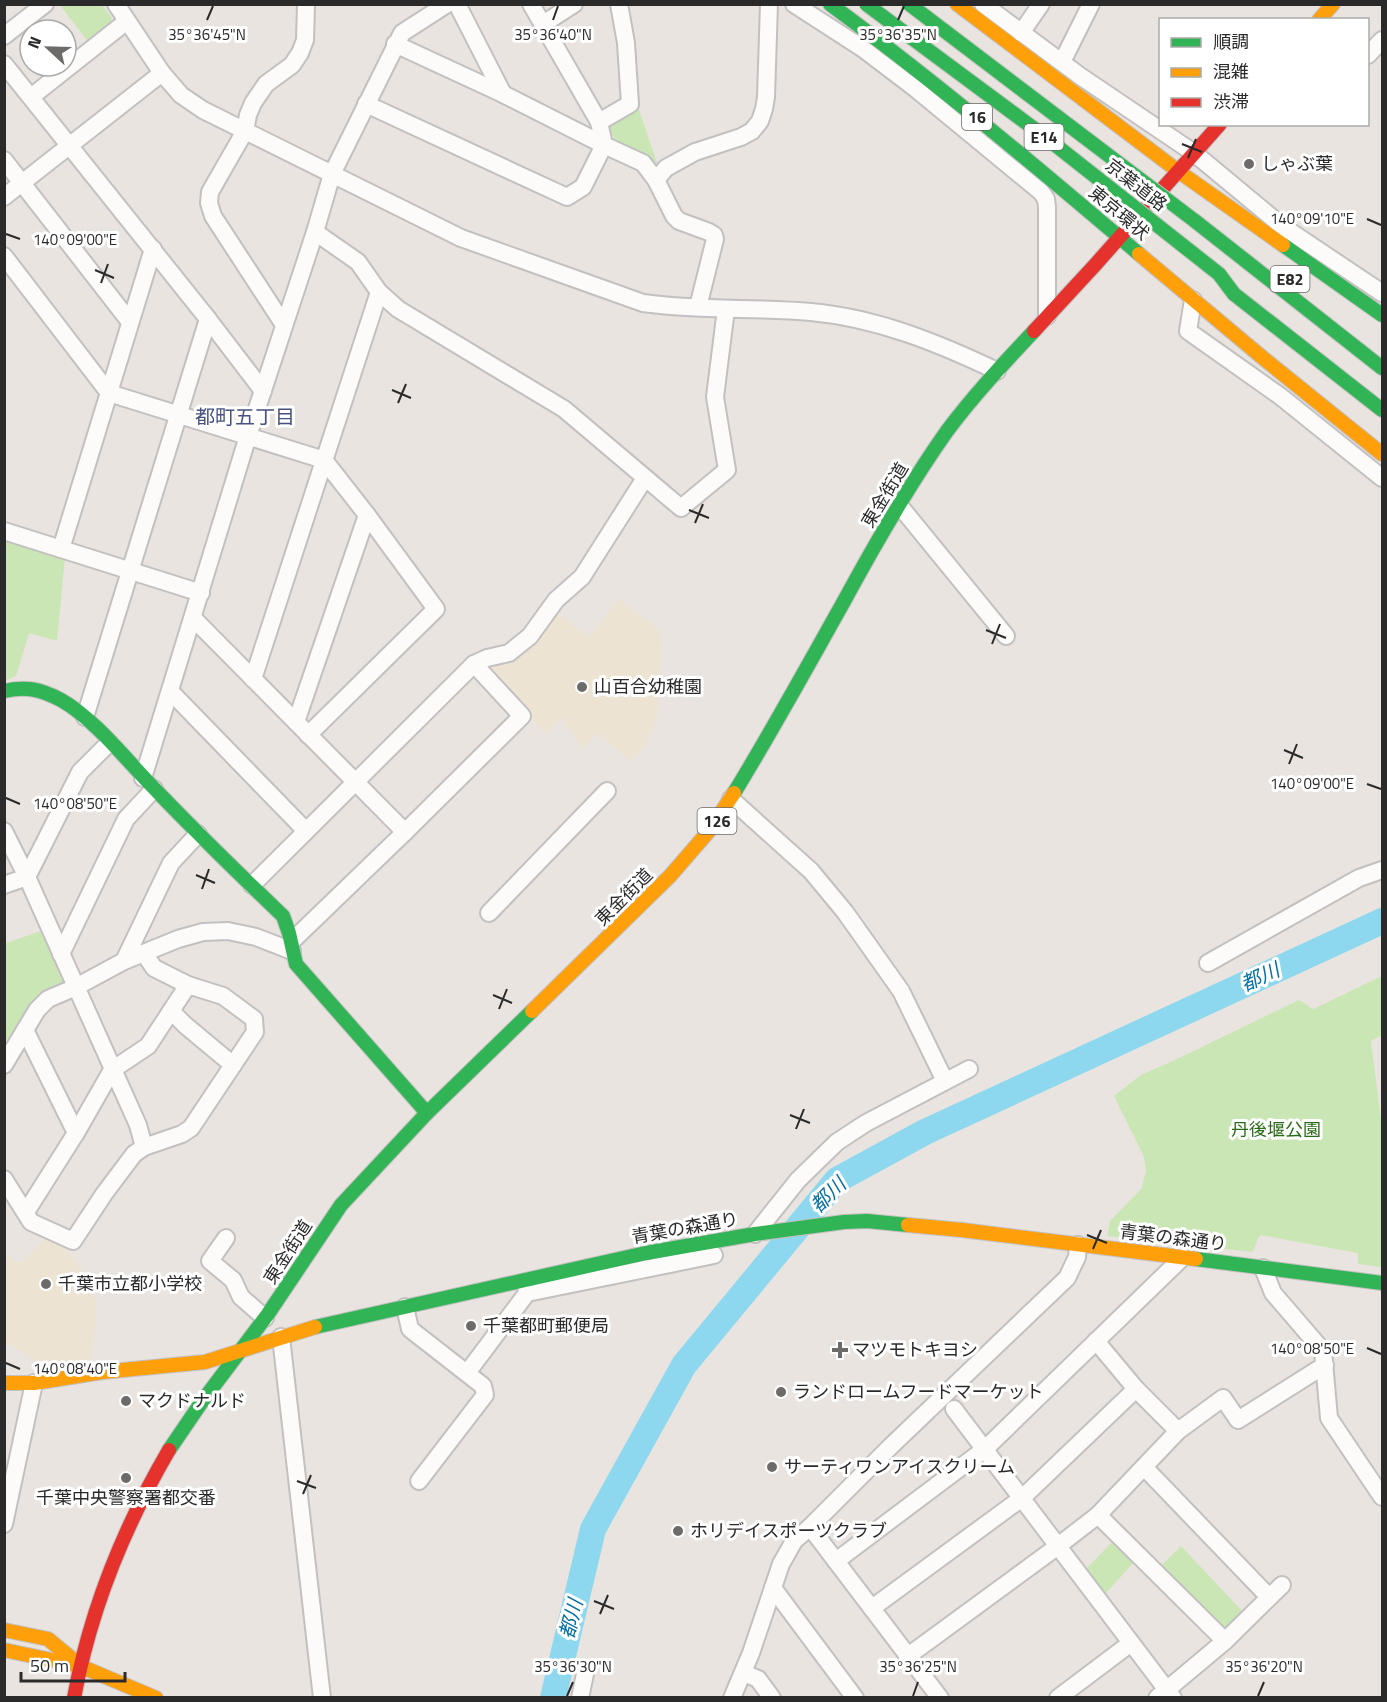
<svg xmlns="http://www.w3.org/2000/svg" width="1387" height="1702" viewBox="0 0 1387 1702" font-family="'Titillium Web','Noto Sans JP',sans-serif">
<rect width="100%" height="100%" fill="#e9e4df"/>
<!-- education -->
<g fill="#ede3d3">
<polygon points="619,599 661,632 658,711 647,743 631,761 596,733 583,748 561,718 545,734 486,662 554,611 589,637"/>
<polygon points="52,1233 78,1264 97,1304 91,1359 42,1366 5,1341 4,1253 20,1264"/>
</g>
<!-- green -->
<g fill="#cbe6b5">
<polygon points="60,5 102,5 112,18 108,29 89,43"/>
<path d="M 637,104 L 657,163 C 637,154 619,150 609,129 L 612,120 Z"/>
<polygon points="5,538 65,557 57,641 29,633 16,676 5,681"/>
<polygon points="46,929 69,979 10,1046 5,1041 4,944"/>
<polygon points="1382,976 1382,1035 1371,1041 1382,1127 1382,1267 1358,1264 1358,1253 1261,1235 1258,1238 1253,1252 1107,1236 1110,1221 1141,1189 1146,1172 1144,1157 1114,1096 1141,1075 1177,1059 1299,1000 1313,1009"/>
<polygon points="1115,1539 1136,1560 1105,1594 1086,1569"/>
<polygon points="1181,1546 1246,1615 1228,1632 1219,1631 1158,1569"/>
</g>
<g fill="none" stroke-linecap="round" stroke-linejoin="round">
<!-- river -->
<polyline stroke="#8dd8ef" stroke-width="26" points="553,1698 593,1529 684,1365 837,1180 925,1132 1382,921"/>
<defs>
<g id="street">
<path d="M 116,4 L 162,73 L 181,95 L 203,110 L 461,238 L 643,303 C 698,311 755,307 811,312 C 877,318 938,343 997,371"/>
<polyline points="457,4 503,94"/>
<polyline points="794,4 862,48 916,89 1041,192 1046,199 1047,207 1047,316"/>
<polyline points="983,4 1080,76 1194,153 1282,226 1382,293"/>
<polyline points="543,24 574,4"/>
<polyline points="1021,33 1041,4"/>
<polyline points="4,36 45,4"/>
<polyline points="395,44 503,94 604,145 643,163 656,180 674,216 679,221 709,232 714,235 715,239 698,307"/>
<polyline points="1368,55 1382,40"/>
<polyline points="1062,62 1091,4"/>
<polyline points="4,64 208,319 263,391"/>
<polyline points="31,97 127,21"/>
<polyline points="366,104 567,197 583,187 604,145 599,122 531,4"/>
<polyline points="599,122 630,104 626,43 619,4"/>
<polyline points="4,160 130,322"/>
<polyline points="656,180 666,168 695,152 741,137 752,131 760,121 764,109 766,97 769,4"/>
<polyline points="4,197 162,73"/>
<polyline points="315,232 358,262 379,292 398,309 564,409 681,508 727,470 715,397 726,309"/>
<polyline points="4,256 109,393 324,460 367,515 436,609 308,735"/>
<polyline points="1193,300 1188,331 1280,396 1382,478"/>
<polyline points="284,325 213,216 209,203 210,192 245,131 248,115 253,103 266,84 292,65 300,53 305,40 306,4"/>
<polyline points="899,505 1006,636"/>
<polyline points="4,531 201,593"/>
<polyline points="61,549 153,249"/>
<polyline points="193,618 405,832"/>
<polyline points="253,679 379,292"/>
<polyline points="170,691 306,831"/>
<polyline points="85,717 208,319"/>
<polyline points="296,722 367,515"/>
<polyline points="143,778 248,436 315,232 332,174 402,33 447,4"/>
<polyline points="731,799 811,871 845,912 901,991 945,1081"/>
<polyline points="4,831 27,877 138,1125 144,1147"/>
<polyline points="4,885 27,877 80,772 109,743"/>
<polyline points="252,885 474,664 487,658 509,653 530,636 556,600 582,577 645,478"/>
<polyline points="489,913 607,791"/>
<polyline points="292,941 405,832 522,716 474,664"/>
<polyline points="61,954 126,819 154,789"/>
<polyline points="124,961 171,863 198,834"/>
<polyline points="1208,963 1359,878 1382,870"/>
<polyline points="171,1011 185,1025 233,1065"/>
<polyline points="25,1030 76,1133"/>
<polyline points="4,1065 37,1010 48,999 76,987 124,961 178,939 203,932 228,931 256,937 292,951"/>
<polyline points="4,1179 31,1222 73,1241 104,1194 134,1154 144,1147 182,1134 191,1128 255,1032 254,1019 223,996 188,985 154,968 144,953"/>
<polyline points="26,1212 76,1133 112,1070 148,1046 188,985"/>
<polyline points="755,1234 798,1180 837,1142 866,1123 969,1069"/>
<polyline points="226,1238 210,1261 233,1280 241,1297 265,1318"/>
<polyline points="1263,1268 1273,1293 1323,1351 1329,1418 1382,1497"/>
<polyline points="527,1293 714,1255"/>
<polyline points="405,1307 410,1329 483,1386 485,1395 419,1481"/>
<polyline points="281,1337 322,1698"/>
<polyline points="1096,1341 1136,1389 1178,1431"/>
<polyline points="467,1373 527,1293 526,1284"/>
<polyline points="954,1409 1173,1698"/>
<polyline points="1144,1467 1269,1597"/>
<polyline points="1098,1515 1225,1641"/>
<polyline points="4,1524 34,1383"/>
<polyline points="810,1527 940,1698"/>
<polyline points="836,1561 985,1449 1183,1257"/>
<polyline points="773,1588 855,1698"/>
<polyline points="872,1608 1022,1498 1136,1389"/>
<polyline points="908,1656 1058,1546 1098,1515 1178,1431 1223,1398 1238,1420 1325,1365"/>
<polyline points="744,1673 758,1679 772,1698"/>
<polyline points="580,1698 585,1674"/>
<polyline points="732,1698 751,1653 781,1564 794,1541 810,1527 891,1446 1067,1278 1077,1257 1078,1245"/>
<polyline points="1058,1698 1131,1643"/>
<polyline points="1157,1698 1225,1641 1282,1585"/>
</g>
<g id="fast">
<path d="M 830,4 C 937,83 1038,168 1139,254"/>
<polyline points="1195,221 1382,368"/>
<polyline points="1283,245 1382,315"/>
<polyline points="1219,274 1234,294 1382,410"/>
<path d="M 4,691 C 26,686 40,689 61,700 C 92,717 125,758 150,784 C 193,829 238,873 283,916 L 289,933 L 296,964 L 427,1113"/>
<path d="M 734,793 C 772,731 807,667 843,603 C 875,544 908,486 947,431 C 973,396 1004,363 1034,331"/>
<polyline points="1196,1259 1382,1283"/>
<polyline points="315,1327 646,1253 755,1234 844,1222 867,1221 908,1225"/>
<polyline points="169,1450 201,1403 268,1314 341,1205 427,1113 532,1011"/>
</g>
<g id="slow">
<polyline points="957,4 1178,171 1283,245"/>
<polyline points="1319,20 1333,4"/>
<polyline points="1139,254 1263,358 1382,454"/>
<polyline points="532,1011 670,876 709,831 734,793"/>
<polyline points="908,1225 962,1230 1196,1259"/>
<polyline points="4,1383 34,1383 102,1372 205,1362 315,1327"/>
<polyline points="4,1630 48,1639 77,1663"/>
<polyline points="4,1650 80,1666 156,1698"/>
</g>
<g id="jam">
<polyline points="1034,331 1095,265 1220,124"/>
<path d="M 74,1698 C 90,1611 124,1527 169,1450"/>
</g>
</defs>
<!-- street casing -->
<use href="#street" stroke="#c2c0c1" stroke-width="20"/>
<!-- fast casing -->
<use href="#fast" stroke="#c2c0c1" stroke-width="16"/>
<!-- slow casing -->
<use href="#slow" stroke="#c2c0c1" stroke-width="16"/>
<!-- jam casing -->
<use href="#jam" stroke="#c2c0c1" stroke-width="16"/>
<!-- street -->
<use href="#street" stroke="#fcfbfa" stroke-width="16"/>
<!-- fast -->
<use href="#fast" stroke="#30b455" stroke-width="14"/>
<!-- slow -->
<use href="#slow" stroke="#ff9f0a" stroke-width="14"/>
<!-- jam -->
<use href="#jam" stroke="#e5322d" stroke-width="14"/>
<defs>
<g id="fast-bridge">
<polyline points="866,4 1044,136 1219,274"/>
<polyline points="909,4 1195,221"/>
</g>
</defs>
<!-- fast-bridge casing -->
<use href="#fast-bridge" stroke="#c4c3c1" stroke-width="16" stroke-linecap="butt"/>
<!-- fast-bridge -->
<use href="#fast-bridge" stroke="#30b455" stroke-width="14"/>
</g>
<!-- ticks -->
<path fill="none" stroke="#2a2a2a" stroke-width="2" d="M 207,20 L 213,6M 553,20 L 558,6M 898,20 L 904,6M 1182,144 L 1202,152M 1188,158 L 1196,139M 1367,219 L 1381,225M 6,234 L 20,239M 95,270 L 114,278M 101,283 L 108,264M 392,390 L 411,398M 398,403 L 406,384M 689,510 L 709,518M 695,523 L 703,504M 986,630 L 1006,638M 992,644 L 1000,624M 1284,750 L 1303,758M 1289,764 L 1297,744M 1367,784 L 1381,789M 6,798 L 20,804M 196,875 L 215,883M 202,889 L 209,869M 493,995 L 512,1003M 499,1009 L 507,989M 790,1115 L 810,1123M 796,1129 L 804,1109M 1087,1235 L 1107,1243M 1093,1249 L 1101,1230M 1367,1348 L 1381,1354M 6,1363 L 20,1369M 297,1481 L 316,1488M 303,1494 L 311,1475M 594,1601 L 614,1609M 600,1614 L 608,1595M 567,1696 L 573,1682M 913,1696 L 918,1682M 1258,1696 L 1264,1682"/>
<!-- markers -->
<g fill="#6d6b69" stroke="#fff" stroke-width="2">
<circle cx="1249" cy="164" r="6"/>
<circle cx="582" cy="687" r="6"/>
<circle cx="46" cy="1284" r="6"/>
<circle cx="471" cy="1326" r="6"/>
<path d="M837 1341h6v6h6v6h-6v6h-6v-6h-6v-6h6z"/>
<circle cx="781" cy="1392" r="6"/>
<circle cx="126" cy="1401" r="6"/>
<circle cx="772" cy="1467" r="6"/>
<circle cx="126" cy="1478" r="6"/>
<circle cx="678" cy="1531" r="6"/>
</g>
<g text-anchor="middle" stroke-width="6" stroke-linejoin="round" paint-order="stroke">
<!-- shield labels -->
<g fill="#fff" stroke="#6a6a6a" stroke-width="1.5">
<rect x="962" y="104" width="30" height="26" rx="4.5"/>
<rect x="1024.5" y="124" width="39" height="26" rx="4.5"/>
<rect x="1270.5" y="266" width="39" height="26" rx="4.5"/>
<rect x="697.5" y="808" width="39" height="26" rx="4.5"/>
</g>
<g font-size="16" font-weight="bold" fill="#2a2a2a">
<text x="977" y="123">16</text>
<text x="1044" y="143">E14</text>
<text x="1290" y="285">E82</text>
<text x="717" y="827">126</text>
</g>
<!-- poi labels -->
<g font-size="18" fill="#2a2a2a" stroke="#fff" text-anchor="start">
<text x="1261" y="170">しゃぶ葉</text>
<text x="594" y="693">山百合幼稚園</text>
<text x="58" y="1290">千葉市立都小学校</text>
<text x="483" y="1332">千葉都町郵便局</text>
<text x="852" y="1356">マツモトキヨシ</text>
<text x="793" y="1398">ランドロームフードマーケット</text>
<text x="138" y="1407">マクドナルド</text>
<text x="784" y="1473">サーティワンアイスクリーム</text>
<text x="126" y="1504" text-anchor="middle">千葉中央警察署都交番</text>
<text x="690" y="1537">ホリデイスポーツクラブ</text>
</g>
<!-- street labels -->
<g font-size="18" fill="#2a2a2a" stroke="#fff">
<text transform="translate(1136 185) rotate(38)" y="6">京葉道路</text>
<text transform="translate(1119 213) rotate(40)" y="6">東京環状</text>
<text transform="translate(885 495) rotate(-59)" y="6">東金街道</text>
<text transform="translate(624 897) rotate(-45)" y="6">東金街道</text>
<text transform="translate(685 1228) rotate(-10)" y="6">青葉の森通り</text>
<text transform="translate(1173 1238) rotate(7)" y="6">青葉の森通り</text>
<text transform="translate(288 1252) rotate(-57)" y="6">東金街道</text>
</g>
<!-- park labels -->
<g font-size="18" fill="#296c15" stroke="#fff">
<text x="1276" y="1136">丹後堰公園</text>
</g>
<!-- neighbourhood labels -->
<g font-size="20" fill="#47527e" stroke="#fff">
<text x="245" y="424">都町五丁目</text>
</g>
<!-- water labels -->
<g font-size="20" font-style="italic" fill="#0470a3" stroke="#fff">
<text transform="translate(1260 977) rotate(-25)" y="7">都川</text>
<text transform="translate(828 1195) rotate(-45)" y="7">都川</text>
<text transform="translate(571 1619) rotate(-76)" y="7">都川</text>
</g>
</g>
<g font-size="15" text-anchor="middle" fill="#2a2a2a" stroke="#fff" stroke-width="6" stroke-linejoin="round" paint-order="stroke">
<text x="207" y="40">35°36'45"N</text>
<text x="553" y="40">35°36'40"N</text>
<text x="898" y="40">35°36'35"N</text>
<text x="1312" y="224">140°09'10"E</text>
<text x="75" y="245">140°09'00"E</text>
<text x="1312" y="789">140°09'00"E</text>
<text x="75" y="809">140°08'50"E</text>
<text x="1312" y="1354">140°08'50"E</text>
<text x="75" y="1374">140°08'40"E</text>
<text x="573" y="1672">35°36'30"N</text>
<text x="918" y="1672">35°36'25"N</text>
<text x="1264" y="1672">35°36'20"N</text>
</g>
<!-- border -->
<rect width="1387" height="1702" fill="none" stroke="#2a2a2a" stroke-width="12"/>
<!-- legend -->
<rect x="1159" y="18" width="210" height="108" fill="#ffffff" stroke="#aaaaaa" stroke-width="1.5"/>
<rect x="1171" y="38" width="30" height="9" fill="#30b455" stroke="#aaaaaa" stroke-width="1.5"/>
<text x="1213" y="48" font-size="18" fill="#2a2a2a">順調</text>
<rect x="1171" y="68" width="30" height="9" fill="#ff9f0a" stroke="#aaaaaa" stroke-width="1.5"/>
<text x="1213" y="78" font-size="18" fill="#2a2a2a">混雑</text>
<rect x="1171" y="98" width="30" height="9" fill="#e5322d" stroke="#aaaaaa" stroke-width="1.5"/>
<text x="1213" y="108" font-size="18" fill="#2a2a2a">渋滞</text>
<!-- north arrow -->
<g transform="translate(48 48) rotate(292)"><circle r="28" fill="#ffffff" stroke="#aaaaaa" stroke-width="1.5"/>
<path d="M0-4.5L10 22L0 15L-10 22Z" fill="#6d6b69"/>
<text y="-9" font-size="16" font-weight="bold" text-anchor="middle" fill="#2a2a2a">N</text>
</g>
<!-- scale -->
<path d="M21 1672v9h104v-9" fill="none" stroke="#2a2a2a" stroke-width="3"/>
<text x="30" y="1672" font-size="18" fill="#2a2a2a" stroke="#ffffff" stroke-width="4.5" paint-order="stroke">50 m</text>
</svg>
